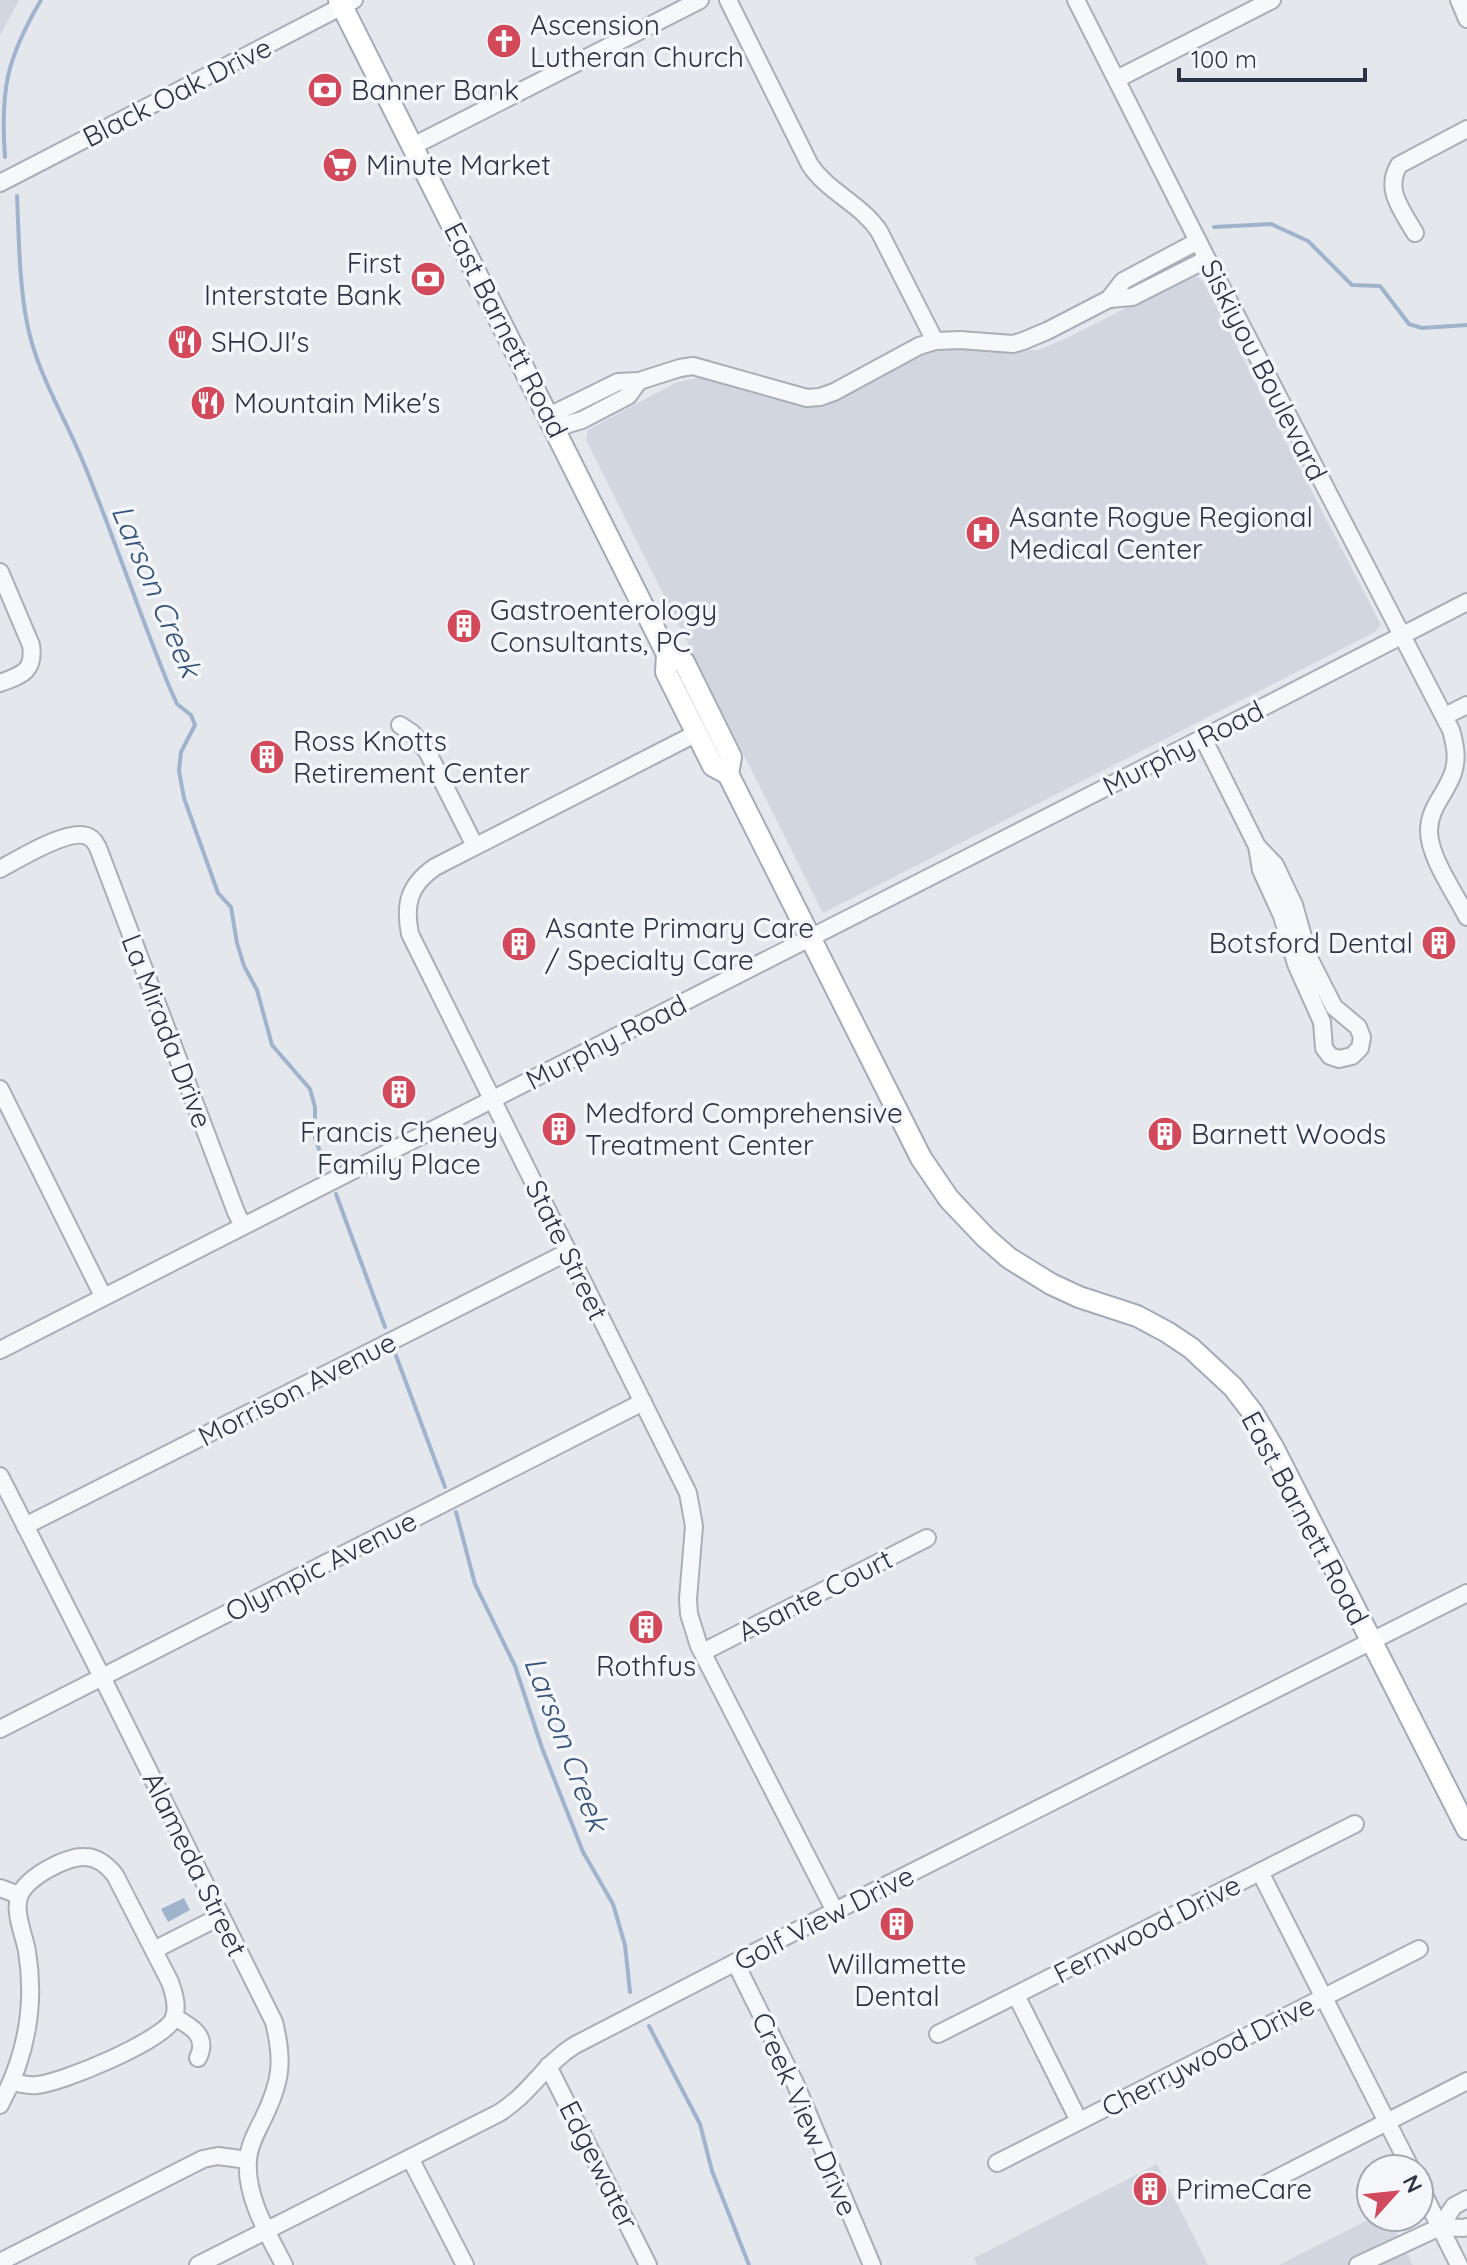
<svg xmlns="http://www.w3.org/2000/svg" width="1467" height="2265" viewBox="0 0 1467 2265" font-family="Quicksand,sans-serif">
<rect width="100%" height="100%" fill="#e4e7ec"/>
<!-- built -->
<g fill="#d2d6de">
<polygon points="0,0 19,0 0,36"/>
<polygon points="1193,274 1203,281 1381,625 1375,632 823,913 586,440 588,430 675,383 700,377 808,406 835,402 929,351 943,347 974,350 1038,350 1065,339"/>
<polygon points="1157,2164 1208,2265 977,2265 974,2258"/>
<polygon points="1374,2217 1389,2217 1413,2265 1279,2265"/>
</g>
<!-- water -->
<polygon fill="#9fb4cc" points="184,1898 190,1910 168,1922 161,1909"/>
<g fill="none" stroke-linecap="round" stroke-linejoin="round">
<!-- stream -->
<g stroke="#9fb4cc" stroke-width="4">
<path d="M 5,157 C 0,89 7,58 41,0"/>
<path d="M 17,196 C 19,238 19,282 27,323 C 37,374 65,417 84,464 C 114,537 139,613 169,686 L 177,704 L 191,715 L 195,725 L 181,752 L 179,771 L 184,798 L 218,893 L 231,907 L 237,943 L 244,966 L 257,990 L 272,1045 L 310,1089 L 315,1107 L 315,1138 L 325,1166"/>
<polyline points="1214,227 1271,224 1308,241 1352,285 1380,286 1409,324 1422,328 1467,325"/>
<polyline points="336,1194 385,1327"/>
<polyline points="395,1353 445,1487"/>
<polyline points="456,1512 475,1584 515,1666 542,1748 583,1852 613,1904 625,1945 630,1992"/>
<polyline points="649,2026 700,2124 712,2171 749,2265"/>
</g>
<defs>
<g id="minor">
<path d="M 728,0 L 810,165 C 828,192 861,204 879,231 L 935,341"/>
<path d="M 1076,0 L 1207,259 L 1451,730 C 1455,744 1458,758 1453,773 C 1446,794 1429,807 1429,831 C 1429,857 1455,893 1467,917"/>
<polyline points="1459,0 1467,19"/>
<polyline points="1117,79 1272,0"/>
<polyline points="413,146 700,0"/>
<polyline points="0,183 354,0"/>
<path d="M 1415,233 C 1402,210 1384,190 1399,165 L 1467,129"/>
<polyline points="1109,299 1123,281 1198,241"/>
<polyline points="549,416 618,382 639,381 680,368 693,366 807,398 820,397 834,392 919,346 935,341 960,340 1013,344 1023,341 1047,331 1109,299 1132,297 1207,259"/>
<polyline points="555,428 582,420 628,396 639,381"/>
<path d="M 0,572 L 31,645 C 35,671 22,675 0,683"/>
<polyline points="1445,716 1467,705"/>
<polyline points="400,725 412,733 427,751 475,846"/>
<path d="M 697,733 L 435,867 C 409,885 404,904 410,934 L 688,1493 L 694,1526 L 688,1599 L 689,1614 L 699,1646 L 835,1911"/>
<polyline points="1203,738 1257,846 1275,865 1294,905 1309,958 1334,1007 1358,1027 1362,1037 1360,1048 1352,1056 1339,1059 1330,1056 1324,1048 1322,1022 1296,964 1282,916 1261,870 1257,846"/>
<path d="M 0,869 C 17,860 71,826 89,837 C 95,840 98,847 100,853 L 236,1212 L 243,1226"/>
<polyline points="0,1089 103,1296"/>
<polyline points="0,1350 1203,738 1467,602"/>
<path d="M 0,1476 L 102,1677 L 274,2022 C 284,2062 281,2082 263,2119 C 257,2131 249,2145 248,2160 C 245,2196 268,2234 284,2265"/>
<polyline points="25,1526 568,1252"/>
<polyline points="703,1652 927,1538"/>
<polyline points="0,1729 643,1402"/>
<polyline points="1260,1872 1411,2169"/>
<polyline points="0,1888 19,1895"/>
<polyline points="154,1950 221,1916"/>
<polyline points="736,1964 795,2083 872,2265"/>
<polyline points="1016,1995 1079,2121"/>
<path d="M 174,2017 C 191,2026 209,2036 198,2058"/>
<polyline points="938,2034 1355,1824"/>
<polyline points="548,2066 648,2265"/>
<path d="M 0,2105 C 26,2057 36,2006 27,1951 C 24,1935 14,1913 19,1897 C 25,1878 66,1856 85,1857 C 98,1857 107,1865 115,1875 L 170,1982 C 174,1993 178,2006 174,2018 C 165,2040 62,2083 37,2085 C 29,2086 21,2084 13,2082"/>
<polyline points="410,2158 465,2265"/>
<polyline points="997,2163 1419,1949"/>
<polyline points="1419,2185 1459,2265"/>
<polyline points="1258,2188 1467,2081"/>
<polyline points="1440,2227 1463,2228 1467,2227"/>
<polyline points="0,2262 203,2159 218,2156 248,2160"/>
<path d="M 198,2265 L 499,2113 C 531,2093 544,2064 575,2045 L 835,1911 L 1467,1593"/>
<polyline points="1358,2265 1440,2227 1454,2206 1467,2199"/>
</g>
<g id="major">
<polyline points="339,0 667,654 666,672 713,766 728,774 921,1158 949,1199 986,1238 1009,1258 1051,1284 1079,1297 1137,1316 1167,1332 1191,1348 1233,1387 1253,1413 1274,1449 1467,1829"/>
<polyline points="667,654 684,662 731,757 728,774"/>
</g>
</defs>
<!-- minor casing -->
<use href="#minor" stroke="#a9aeb7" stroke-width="20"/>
<!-- major casing -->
<use href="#major" stroke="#a3abb8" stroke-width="24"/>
<!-- minor -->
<use href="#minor" stroke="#f7f8fa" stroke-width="16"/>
<!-- major -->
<use href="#major" stroke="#fff" stroke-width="20"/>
</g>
<!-- icons -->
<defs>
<symbol id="church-disc" viewBox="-11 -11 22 22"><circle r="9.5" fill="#d1495b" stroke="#f4f6f9"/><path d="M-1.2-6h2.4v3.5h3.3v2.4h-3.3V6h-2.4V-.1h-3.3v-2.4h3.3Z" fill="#fff"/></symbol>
<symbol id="bank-disc" viewBox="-11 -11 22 22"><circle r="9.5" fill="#d1495b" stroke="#f4f6f9"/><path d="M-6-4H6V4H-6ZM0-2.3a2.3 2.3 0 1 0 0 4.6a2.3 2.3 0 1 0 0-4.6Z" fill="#fff"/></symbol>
<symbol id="supermarket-disc" viewBox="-11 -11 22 22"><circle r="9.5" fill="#d1495b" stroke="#f4f6f9"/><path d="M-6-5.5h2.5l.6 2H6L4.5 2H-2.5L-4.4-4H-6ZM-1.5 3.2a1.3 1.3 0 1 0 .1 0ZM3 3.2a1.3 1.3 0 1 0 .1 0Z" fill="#fff"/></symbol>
<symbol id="restaurant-disc" viewBox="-11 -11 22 22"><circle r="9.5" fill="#d1495b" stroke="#f4f6f9"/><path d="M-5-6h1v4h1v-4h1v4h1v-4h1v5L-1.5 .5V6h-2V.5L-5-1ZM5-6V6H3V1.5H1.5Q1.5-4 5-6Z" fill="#fff"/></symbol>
<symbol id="hospital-disc" viewBox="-11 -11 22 22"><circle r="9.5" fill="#d1495b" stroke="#f4f6f9"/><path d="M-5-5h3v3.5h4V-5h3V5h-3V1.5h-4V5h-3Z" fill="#fff"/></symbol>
<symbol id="building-disc" viewBox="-11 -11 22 22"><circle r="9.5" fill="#d1495b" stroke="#f4f6f9"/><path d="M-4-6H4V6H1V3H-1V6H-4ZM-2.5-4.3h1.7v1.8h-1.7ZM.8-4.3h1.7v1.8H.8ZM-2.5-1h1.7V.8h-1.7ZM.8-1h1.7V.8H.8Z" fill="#fff"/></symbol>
</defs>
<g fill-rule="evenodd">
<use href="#church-disc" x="484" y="21" width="40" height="40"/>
<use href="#bank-disc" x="305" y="70" width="40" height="40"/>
<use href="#supermarket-disc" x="320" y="145" width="40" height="40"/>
<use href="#bank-disc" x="408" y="259" width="40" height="40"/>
<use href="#restaurant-disc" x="165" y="322" width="40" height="40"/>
<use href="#restaurant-disc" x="188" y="383" width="40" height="40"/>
<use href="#hospital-disc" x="963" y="513" width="40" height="40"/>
<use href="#building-disc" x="444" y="606" width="40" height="40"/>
<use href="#building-disc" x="247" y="737" width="40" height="40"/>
<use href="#building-disc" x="1419" y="923" width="40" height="40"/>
<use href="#building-disc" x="499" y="924" width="40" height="40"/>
<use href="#building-disc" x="379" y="1072" width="40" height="40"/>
<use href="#building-disc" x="539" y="1109" width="40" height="40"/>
<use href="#building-disc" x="1145" y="1114" width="40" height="40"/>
<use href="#building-disc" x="626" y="1607" width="40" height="40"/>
<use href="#building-disc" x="877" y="1904" width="40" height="40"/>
<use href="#building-disc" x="1130" y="2169" width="40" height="40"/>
</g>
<g text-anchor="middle" stroke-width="7" stroke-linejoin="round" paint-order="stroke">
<!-- poi labels -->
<g font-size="28" fill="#2b3445" stroke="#f4f6f9" text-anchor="start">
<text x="530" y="35">Ascension<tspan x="530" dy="32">Lutheran Church</tspan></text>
<text x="351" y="100">Banner Bank</text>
<text x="366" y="175">Minute Market</text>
<text x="402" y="273" text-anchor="end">First<tspan x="402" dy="32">Interstate Bank</tspan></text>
<text x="211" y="352">SHOJI's</text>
<text x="234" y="413">Mountain Mike's</text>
<text x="1009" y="527">Asante Rogue Regional<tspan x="1009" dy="32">Medical Center</tspan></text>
<text x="490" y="620">Gastroenterology<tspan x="490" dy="32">Consultants, PC</tspan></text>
<text x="293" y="751">Ross Knotts<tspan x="293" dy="32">Retirement Center</tspan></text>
<text x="545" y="938">Asante Primary Care<tspan x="545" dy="32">/ Specialty Care</tspan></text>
<text x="1413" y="953" text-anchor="end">Botsford Dental</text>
<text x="585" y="1123">Medford Comprehensive<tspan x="585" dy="32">Treatment Center</tspan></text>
<text x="399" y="1142" text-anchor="middle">Francis Cheney<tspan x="399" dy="32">Family Place</tspan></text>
<text x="1191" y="1144">Barnett Woods</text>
<text x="646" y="1676" text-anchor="middle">Rothfus</text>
<text x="897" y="1974" text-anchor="middle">Willamette<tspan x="897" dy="32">Dental</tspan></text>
<text x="1176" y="2199">PrimeCare</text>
</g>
<!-- street labels -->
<g font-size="28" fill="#2b3445" stroke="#f4f6f9">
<text transform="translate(177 92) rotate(-27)" y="10">Black Oak Drive</text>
<text transform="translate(506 330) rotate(63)" y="10">East Barnett Road</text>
<text transform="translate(1264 370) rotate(63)" y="10">Siskiyou Boulevard</text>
<text transform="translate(1183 748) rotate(-27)" y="10">Murphy Road</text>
<text transform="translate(167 1031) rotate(69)" y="10">La Mirada Drive</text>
<text transform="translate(606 1042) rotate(-27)" y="10">Murphy Road</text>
<text transform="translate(567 1250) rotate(64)" y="10">State Street</text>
<text transform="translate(297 1389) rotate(-27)" y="10">Morrison Avenue</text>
<text transform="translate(1305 1518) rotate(62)" y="10">East Barnett Road</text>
<text transform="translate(321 1566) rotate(-27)" y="10">Olympic Avenue</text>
<text transform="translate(815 1595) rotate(-27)" y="10">Asante Court</text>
<text transform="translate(195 1864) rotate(64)" y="10">Alameda Street</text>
<text transform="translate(824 1918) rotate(-27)" y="10">Golf View Drive</text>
<text transform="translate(1147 1929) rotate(-27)" y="10">Fernwood Drive</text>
<text transform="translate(1208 2056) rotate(-27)" y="10">Cherrywood Drive</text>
<text transform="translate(805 2114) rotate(66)" y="10">Creek View Drive</text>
<text transform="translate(599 2165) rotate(63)" y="10">Edgewater</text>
</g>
<!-- water labels -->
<g font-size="30" font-style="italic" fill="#34527a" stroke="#f4f6f9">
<text transform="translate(156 591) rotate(67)" y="10">Larson Creek</text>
<text transform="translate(566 1744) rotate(69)" y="10">Larson Creek</text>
</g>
</g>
<!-- north arrow -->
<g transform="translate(1395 2193) rotate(63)"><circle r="38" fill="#f4f6f9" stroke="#a4a8b1" stroke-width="2"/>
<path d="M0-6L14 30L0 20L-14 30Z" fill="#d1495b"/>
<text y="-12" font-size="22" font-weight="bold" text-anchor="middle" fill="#2b3445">N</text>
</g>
<!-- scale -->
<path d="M1179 68v12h186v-12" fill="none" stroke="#2b3445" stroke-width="4"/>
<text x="1191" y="68" font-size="24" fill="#2b3445" stroke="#f4f6f9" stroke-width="6" paint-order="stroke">100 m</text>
</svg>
